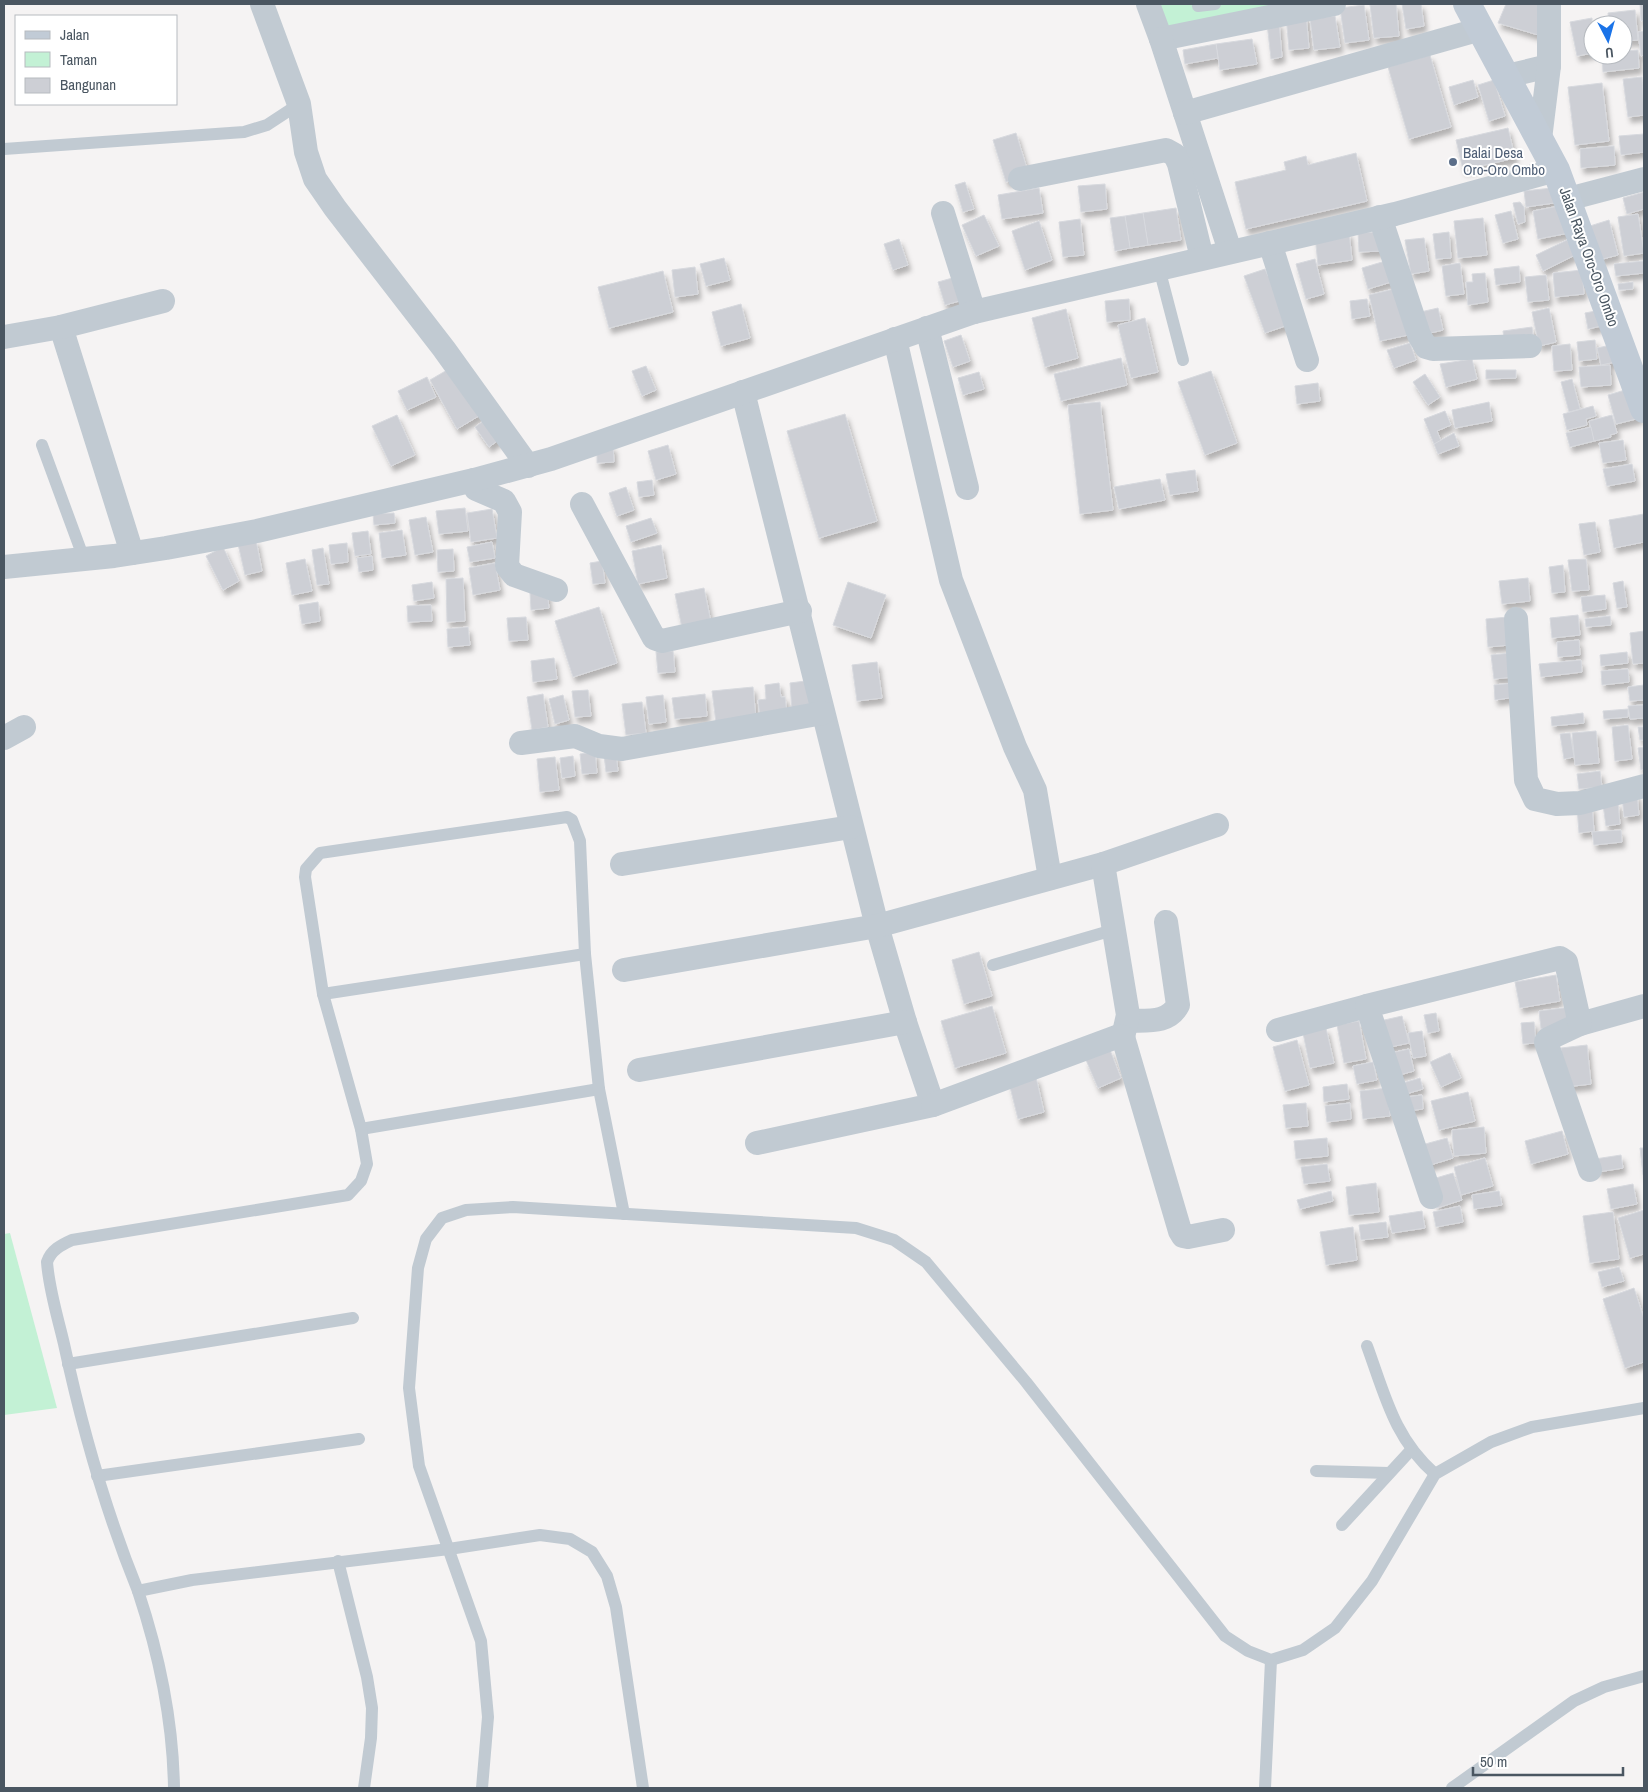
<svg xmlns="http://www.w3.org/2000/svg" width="1648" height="1792" viewBox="0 0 1648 1792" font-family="'Archivo Narrow',sans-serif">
<defs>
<filter id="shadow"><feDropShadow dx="3" dy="5.5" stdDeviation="2.5" flood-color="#0004"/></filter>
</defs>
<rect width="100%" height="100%" fill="#f5f3f3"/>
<!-- green -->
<g fill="#c3f1d5">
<polygon points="1160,4 1278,4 1169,28"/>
<polygon points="10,1233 57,1408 4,1415 4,1234"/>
</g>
<!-- building -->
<g fill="#cdcfd5" stroke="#d7d9de" filter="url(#shadow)">
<polygon points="1396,4 1399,36 1374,38 1370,5"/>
<polygon points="1402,4 1421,4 1424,26 1406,29"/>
<polygon points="1506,4 1546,4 1545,37 1498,23"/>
<polygon points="1640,4 1644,4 1644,20 1641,21"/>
<polygon points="1364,5 1369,40 1345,43 1340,8"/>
<polygon points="1635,10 1638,40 1623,41 1623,25 1609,25 1608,13"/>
<polygon points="1306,14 1309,48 1289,50 1286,16"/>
<polygon points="1335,16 1340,47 1314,50 1310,19"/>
<polygon points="1592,18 1593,53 1577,56 1570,22"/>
<polygon points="1279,22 1282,57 1271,59 1267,23"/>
<polygon points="1644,31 1644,55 1641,56 1638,32"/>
<polygon points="1252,39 1257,64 1220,70 1216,44"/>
<polygon points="1216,44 1218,58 1185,64 1183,50"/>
<polygon points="1638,50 1639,68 1603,72 1602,55 1623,55 1623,51"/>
<polygon points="1430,55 1451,127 1409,139 1388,67"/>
<polygon points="1642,77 1644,115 1628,117 1623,79"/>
<polygon points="1473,80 1478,97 1454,105 1449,87"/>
<polygon points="1494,80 1505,116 1489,121 1478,85"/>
<polygon points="1602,83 1609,141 1575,145 1568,87"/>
<polygon points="1508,128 1515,158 1463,170 1456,140"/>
<polygon points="1016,133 1029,175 1006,182 993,140"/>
<polygon points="1644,134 1644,152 1621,155 1619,136"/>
<polygon points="1614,146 1615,165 1581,168 1580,149"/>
<polygon points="1356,153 1367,201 1246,229 1235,182 1286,170 1284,162 1306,156 1308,165"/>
<polygon points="965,182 974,209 963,212 955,185"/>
<polygon points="1105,184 1107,209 1081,212 1078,186"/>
<polygon points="1039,188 1043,213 1002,219 998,195"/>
<polygon points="1552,188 1554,203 1526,207 1524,191"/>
<polygon points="1644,192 1644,209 1627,214 1623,198"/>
<polygon points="1520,202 1524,207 1525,222 1518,224 1513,203"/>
<polygon points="1564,205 1569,233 1538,239 1533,211"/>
<polygon points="1176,208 1181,240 1148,245 1143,213"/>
<polygon points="1511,211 1518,239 1503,243 1495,215"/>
<polygon points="1143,213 1148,245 1130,248 1125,216"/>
<polygon points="1638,214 1644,253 1624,256 1618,217"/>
<polygon points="984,215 999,246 976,256 962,225"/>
<polygon points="1125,216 1130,248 1115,251 1110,218"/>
<polygon points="1483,218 1487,255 1458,258 1454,221"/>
<polygon points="1080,219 1084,255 1063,257 1059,222"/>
<polygon points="1609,220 1618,255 1599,260 1590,226"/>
<polygon points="1039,221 1052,260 1025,270 1012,231"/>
<polygon points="1349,232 1352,260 1318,265 1315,236"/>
<polygon points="1380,232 1381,251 1359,252 1358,233"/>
<polygon points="1449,232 1451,258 1436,259 1433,234"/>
<polygon points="1424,238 1429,271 1411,274 1405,240"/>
<polygon points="899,239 908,265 893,270 884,244"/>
<polygon points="1567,240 1575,255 1543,271 1536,255"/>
<polygon points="724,258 730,280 706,286 700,264"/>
<polygon points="1315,259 1324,294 1306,299 1296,264"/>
<polygon points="1392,259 1398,280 1368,289 1362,268"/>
<polygon points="1644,261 1644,273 1616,276 1614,264"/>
<polygon points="1460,263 1464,294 1446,296 1442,266"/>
<polygon points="1519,266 1520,282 1496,285 1494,269"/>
<polygon points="695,267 698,294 675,297 672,270"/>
<polygon points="1265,269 1268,276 1270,275 1288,325 1265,333 1244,276"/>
<polygon points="1582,270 1584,294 1555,297 1553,273"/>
<polygon points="663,271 673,312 609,328 598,287"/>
<polygon points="1485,273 1488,302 1468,305 1466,282 1473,282 1472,274"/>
<polygon points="1546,275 1549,300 1528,302 1525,277"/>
<polygon points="956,277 963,300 945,305 938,282"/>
<polygon points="1633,282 1633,289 1619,290 1618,284"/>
<polygon points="1402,287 1413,334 1380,341 1369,295"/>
<polygon points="1129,299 1130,320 1107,322 1105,301"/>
<polygon points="1367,299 1370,316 1352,319 1350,301"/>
<polygon points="741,304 750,338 721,346 712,312"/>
<polygon points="1438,308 1443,330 1422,335 1416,313"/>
<polygon points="1549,308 1556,342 1539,346 1532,312"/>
<polygon points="1066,309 1078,358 1045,367 1032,318"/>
<polygon points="1606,309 1610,324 1588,329 1585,313"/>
<polygon points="1145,318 1158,372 1131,378 1118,325"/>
<polygon points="1532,327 1534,343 1505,346 1503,331"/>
<polygon points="961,335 970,361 953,367 944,341"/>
<polygon points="1595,340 1597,359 1579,361 1577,342"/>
<polygon points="1410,343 1416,360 1394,368 1387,350"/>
<polygon points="1570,344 1572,370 1554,371 1552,346"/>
<polygon points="1616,344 1620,361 1601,365 1597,348"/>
<polygon points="1121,358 1127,385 1061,401 1054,374"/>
<polygon points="1472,359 1477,379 1446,387 1440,364"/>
<polygon points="1610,365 1611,385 1581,387 1579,367"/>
<polygon points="454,366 482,414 457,429 430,380"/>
<polygon points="646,366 656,390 642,396 632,371"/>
<polygon points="1486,370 1516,370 1516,378 1486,379"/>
<polygon points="1211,371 1237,443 1205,455 1178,382"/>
<polygon points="979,372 984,389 963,395 958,378"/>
<polygon points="1425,374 1440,397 1428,405 1413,382"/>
<polygon points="427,377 436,397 407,410 398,391"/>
<polygon points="1572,379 1580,409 1569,412 1561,382"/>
<polygon points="1318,383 1320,401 1297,404 1295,386"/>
<polygon points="1632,388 1640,418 1616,424 1608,395"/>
<polygon points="1100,402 1113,510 1080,514 1068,405"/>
<polygon points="1489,402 1492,421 1455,428 1452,410"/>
<polygon points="1593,406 1596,416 1586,419 1587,425 1567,430 1563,414"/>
<polygon points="1445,411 1451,425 1437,431 1441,441 1434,444 1424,419"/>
<polygon points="845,414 877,521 819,538 787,431"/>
<polygon points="397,415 415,455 391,466 372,426"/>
<polygon points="1612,415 1617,433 1610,435 1611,437 1594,441 1589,421"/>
<polygon points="490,416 504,436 489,447 475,427"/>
<polygon points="1591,427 1594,441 1570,447 1566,433"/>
<polygon points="1454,433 1459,446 1438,454 1434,444"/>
<polygon points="1623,440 1626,460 1603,463 1599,443"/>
<polygon points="668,445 676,474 656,480 648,451"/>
<polygon points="613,446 614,462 597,463 597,447"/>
<polygon points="1632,464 1635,481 1607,486 1603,469"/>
<polygon points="1195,470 1198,491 1170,495 1166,474"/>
<polygon points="1160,479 1165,500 1119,509 1114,487"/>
<polygon points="652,480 654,495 639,497 637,482"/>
<polygon points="626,487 634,510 617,516 609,493"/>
<polygon points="465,508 468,531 439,534 436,511"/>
<polygon points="492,509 497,538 471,542 467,513"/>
<polygon points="394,513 395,523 374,525 373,514"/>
<polygon points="1644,514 1644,542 1614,548 1609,520"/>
<polygon points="426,517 433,552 415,555 409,520"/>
<polygon points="651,518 657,533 631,542 626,526"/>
<polygon points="1595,522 1600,552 1584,555 1579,524"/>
<polygon points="402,530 406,555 382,558 379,533"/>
<polygon points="368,531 371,554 355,556 352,533"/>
<polygon points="256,540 262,571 245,575 238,544"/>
<polygon points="492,542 495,558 470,562 467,547"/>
<polygon points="347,543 348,562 331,564 329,545"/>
<polygon points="661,545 667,578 638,584 632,551"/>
<polygon points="223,547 239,581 223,590 206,556"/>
<polygon points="323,548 329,584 317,585 312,550"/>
<polygon points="453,549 454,571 438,572 437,550"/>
<polygon points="372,556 373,570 359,572 357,558"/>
<polygon points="305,559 312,591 292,595 286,563"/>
<polygon points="1586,559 1589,590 1572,591 1568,560"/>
<polygon points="602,561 605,583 593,584 590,563"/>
<polygon points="495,563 500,590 473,595 469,568"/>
<polygon points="1563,565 1565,592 1552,593 1549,567"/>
<polygon points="463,578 465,621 447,622 446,579"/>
<polygon points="1528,578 1530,601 1502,604 1499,581"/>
<polygon points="1623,581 1627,607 1617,608 1613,583"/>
<polygon points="432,582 434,598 414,601 412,585"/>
<polygon points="848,582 886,595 871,638 833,625"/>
<polygon points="704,588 712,627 683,633 675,594"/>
<polygon points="547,591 549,608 531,610 530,593"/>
<polygon points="1605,595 1606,609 1583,612 1581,597"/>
<polygon points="318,602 320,621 302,624 299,605"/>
<polygon points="431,605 432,621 408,622 407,606"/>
<polygon points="599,607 617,663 573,677 555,621"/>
<polygon points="1578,615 1580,635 1552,638 1550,618"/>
<polygon points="1610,616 1611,625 1586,627 1585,619"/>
<polygon points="526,617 528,640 509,641 507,618"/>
<polygon points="1508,617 1510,645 1488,647 1486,619"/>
<polygon points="468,627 470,645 448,647 447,629"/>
<polygon points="1644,631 1644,663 1633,664 1630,633"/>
<polygon points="1579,640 1580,655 1558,657 1557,642"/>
<polygon points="673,651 675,672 658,673 656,652"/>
<polygon points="1627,652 1628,663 1601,666 1600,655"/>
<polygon points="1511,653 1513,677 1494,679 1491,655"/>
<polygon points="554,658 557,679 533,682 531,661"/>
<polygon points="1581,660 1582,672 1541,677 1539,664"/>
<polygon points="877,662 882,698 857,701 852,665"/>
<polygon points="1628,669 1629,682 1602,685 1601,671"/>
<polygon points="813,680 816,710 792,712 790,683"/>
<polygon points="779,683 781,697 785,697 787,714 760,717 758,700 766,699 765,685"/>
<polygon points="1514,683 1516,697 1495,700 1494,685"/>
<polygon points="1644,685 1644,700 1630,701 1628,687"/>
<polygon points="753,687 756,719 716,723 712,691"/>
<polygon points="588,690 591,716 575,717 572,691"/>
<polygon points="543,694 548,727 532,730 527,697"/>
<polygon points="705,694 707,716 675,719 672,698"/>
<polygon points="563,695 569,720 555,724 549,699"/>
<polygon points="663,695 666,722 649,724 646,697"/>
<polygon points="642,702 646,733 626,735 622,704"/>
<polygon points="1644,705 1644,718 1630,719 1628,706"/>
<polygon points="1628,709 1628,717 1604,719 1603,711"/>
<polygon points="1583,713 1584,723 1552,726 1551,717"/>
<polygon points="1628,725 1632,759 1615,761 1612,727"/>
<polygon points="1638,727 1644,727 1644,740 1640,740"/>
<polygon points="1596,731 1599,763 1575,765 1572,733"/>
<polygon points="1570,733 1574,757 1564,759 1560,734"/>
<polygon points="1644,747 1644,769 1641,770 1638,748"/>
<polygon points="595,752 597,773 582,774 580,754"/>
<polygon points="616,753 618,771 606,772 604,755"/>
<polygon points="573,756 575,776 562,778 560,758"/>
<polygon points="555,757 559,790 540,792 537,759"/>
<polygon points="1600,771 1602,787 1579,789 1577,774"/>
<polygon points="1637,794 1639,815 1624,817 1622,795"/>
<polygon points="1618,803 1620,824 1606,826 1603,805"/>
<polygon points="1592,806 1594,831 1579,833 1577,808"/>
<polygon points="1621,830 1622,842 1594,845 1592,832"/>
<polygon points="979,952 992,996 964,1004 952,960"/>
<polygon points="1556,975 1560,1001 1520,1008 1515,982"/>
<polygon points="992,1006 1006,1053 955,1068 941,1021"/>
<polygon points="1571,1007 1573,1026 1541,1029 1539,1011"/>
<polygon points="1436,1013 1439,1031 1428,1033 1424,1015"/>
<polygon points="1402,1016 1409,1043 1386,1048 1380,1021"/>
<polygon points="1359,1021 1366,1059 1344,1063 1337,1025"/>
<polygon points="1534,1022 1536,1043 1523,1044 1521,1023"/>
<polygon points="1326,1028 1334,1063 1310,1068 1303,1033"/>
<polygon points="1422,1031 1426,1056 1413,1058 1408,1033"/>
<polygon points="1297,1040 1309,1085 1285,1091 1273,1047"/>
<polygon points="1587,1045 1591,1084 1565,1087 1561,1048"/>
<polygon points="1409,1049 1414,1071 1392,1077 1386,1054"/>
<polygon points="1110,1050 1121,1078 1098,1088 1086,1060"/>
<polygon points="1450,1053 1461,1078 1441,1087 1430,1062"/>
<polygon points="1373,1062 1377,1080 1357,1084 1353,1066"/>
<polygon points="1036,1077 1044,1112 1018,1119 1009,1083"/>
<polygon points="1420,1078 1423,1089 1399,1096 1396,1085"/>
<polygon points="1347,1084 1349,1099 1324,1102 1323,1087"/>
<polygon points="1387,1088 1390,1116 1363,1119 1360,1091"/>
<polygon points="1468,1092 1475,1121 1439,1130 1431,1101"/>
<polygon points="1422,1095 1423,1109 1407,1111 1406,1097"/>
<polygon points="1306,1103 1308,1126 1286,1128 1283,1105"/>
<polygon points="1350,1103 1351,1119 1327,1122 1325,1106"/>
<polygon points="1484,1127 1486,1153 1454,1156 1452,1130"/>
<polygon points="1562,1131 1568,1154 1531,1164 1525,1141"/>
<polygon points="1327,1138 1328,1156 1296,1159 1294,1141"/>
<polygon points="1447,1138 1453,1158 1424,1167 1418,1146"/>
<polygon points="1640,1148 1644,1148 1644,1174 1643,1175"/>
<polygon points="1621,1155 1623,1168 1598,1172 1595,1159"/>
<polygon points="1485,1158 1493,1186 1461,1195 1454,1167"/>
<polygon points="1327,1164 1330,1181 1304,1184 1301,1167"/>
<polygon points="1453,1173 1462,1200 1437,1208 1429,1180"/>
<polygon points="1376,1183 1379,1212 1349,1215 1346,1187"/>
<polygon points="1633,1184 1637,1204 1611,1209 1607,1189"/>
<polygon points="1331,1191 1333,1201 1300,1209 1297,1200"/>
<polygon points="1499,1191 1502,1205 1474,1209 1472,1195"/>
<polygon points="1460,1206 1463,1222 1436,1227 1433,1212"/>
<polygon points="1644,1210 1644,1254 1630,1258 1618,1218"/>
<polygon points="1422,1211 1425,1228 1392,1233 1389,1216"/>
<polygon points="1613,1212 1619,1259 1590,1263 1583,1216"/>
<polygon points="1386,1222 1388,1237 1361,1240 1359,1225"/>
<polygon points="1353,1227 1357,1260 1326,1265 1320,1232"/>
<polygon points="1619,1267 1624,1281 1602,1287 1598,1272"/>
<polygon points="1634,1288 1644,1319 1644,1362 1625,1368 1603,1299"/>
</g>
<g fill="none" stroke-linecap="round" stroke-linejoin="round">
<!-- service -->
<g stroke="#c1cad2" stroke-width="12">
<polyline points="1198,6 1215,4"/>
<polyline points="4,149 244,132 267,125 299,104"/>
<polyline points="1159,268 1183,360"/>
<polyline points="42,445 84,559"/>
<polyline points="993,965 1113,930"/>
<polyline points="323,994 585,954"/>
<polyline points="361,1129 599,1089"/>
<path d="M 1367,1346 C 1385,1395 1394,1438 1435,1474"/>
<polyline points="68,1364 353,1318"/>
<polyline points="1316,1471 1389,1473"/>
<polyline points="97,1476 359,1439"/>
<polyline points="1342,1525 1411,1450"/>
<polyline points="338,1561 367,1677 372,1708 371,1738 364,1788"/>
<path d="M 138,1591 C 106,1512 82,1428 64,1344 C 58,1318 49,1290 47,1262 C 51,1250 61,1245 72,1240 L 348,1195 L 361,1181 L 367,1164 L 361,1129 L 323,994 L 305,877 L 306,869 L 320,853 L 567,817 L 572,820 L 580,841 L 585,954 L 599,1089 L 624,1214"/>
<path d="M 174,1788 C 173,1722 159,1654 138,1591 L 192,1580 L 449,1549 L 540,1535 L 570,1539 L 592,1552 L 607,1576 L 616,1607 L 643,1788"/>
<polyline points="482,1788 488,1717 481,1641 419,1466 409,1388 418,1268 426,1239 442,1218 466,1210 513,1207 856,1228 894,1240 926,1262 1026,1382 1225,1636 1248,1651 1271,1660 1303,1650 1335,1628 1372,1581 1435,1474 1491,1442 1532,1427 1644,1408"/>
<polyline points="1265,1788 1271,1660"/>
<polyline points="1452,1788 1574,1701 1604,1687 1644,1676"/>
</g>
<!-- minor -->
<g stroke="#c1cad2" stroke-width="24">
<polyline points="262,4 299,104 306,152 315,179 335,208 444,349 528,466"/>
<polyline points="1148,4 1161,39 1334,4"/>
<polyline points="1161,39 1230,251"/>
<polyline points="1507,76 1549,66"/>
<polyline points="1185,113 1481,29"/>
<polyline points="1540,139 1549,66 1549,4"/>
<polyline points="1020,179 1166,150 1175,155 1179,164 1202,258"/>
<polyline points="1568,199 1644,179"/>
<polyline points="943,213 974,312"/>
<polyline points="1380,217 1419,335 1426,347 1433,349 1530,346"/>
<polyline points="1270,243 1307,360"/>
<polyline points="61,327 132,553"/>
<polyline points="927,328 967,488"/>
<polyline points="4,337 61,327 163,301"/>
<polyline points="895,339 951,580 1015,747 1035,790 1050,878"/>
<polyline points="743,392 877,926 905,1022 933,1105 757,1143"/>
<polyline points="474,480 476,489 504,501 510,512 507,566 514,575 556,590"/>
<polyline points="582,504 654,638 662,641 800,611"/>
<polyline points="4,567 114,556 166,548 257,531 474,480 551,459 974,312 1395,214 1556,170"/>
<polyline points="1516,619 1526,780 1535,799 1557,804 1580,803 1644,786"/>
<polyline points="4,738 24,727"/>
<polyline points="521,743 575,736 599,746 622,749 823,713"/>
<polyline points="622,864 851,827"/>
<polyline points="624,970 877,926 1103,864"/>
<path d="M 1128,1021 C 1147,1020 1168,1024 1178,1005 L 1166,922"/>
<polyline points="1278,1030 1367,1006"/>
<polyline points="1123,1037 1128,1015 1103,864 1217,825"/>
<polyline points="639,1070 905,1022"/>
<polyline points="933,1105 1119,1036 1123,1037 1180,1231 1183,1236 1188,1237 1223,1230"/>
<polyline points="1590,1170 1546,1042 1548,1039 1580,1024 1644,1006"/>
<polyline points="1431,1197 1367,1006 1560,958 1566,962 1580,1024"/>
</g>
<!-- secondary -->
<polyline stroke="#c1cbd6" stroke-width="28" points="1467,4 1556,170 1644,409"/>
</g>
<!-- markers -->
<circle fill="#5c6f8a" stroke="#fff" stroke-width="2" cx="1453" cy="162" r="5"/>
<g text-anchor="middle" stroke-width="4" stroke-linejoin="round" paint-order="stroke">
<!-- service labels -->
<g font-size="15" fill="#4e5e75" stroke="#fff" text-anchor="start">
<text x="1463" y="158">Balai Desa<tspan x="1463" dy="17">Oro-Oro Ombo</tspan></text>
</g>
<!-- street labels -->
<g font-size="15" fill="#4a5661" stroke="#fff">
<text transform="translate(1589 257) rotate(70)" y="5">Jalan Raya Oro-Oro Ombo</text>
</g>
</g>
<!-- border -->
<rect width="1648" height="1792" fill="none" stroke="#4a5661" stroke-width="10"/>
<!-- legend -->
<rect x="15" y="15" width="162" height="90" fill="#ffffff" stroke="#b7bbc0"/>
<rect x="25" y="31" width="25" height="8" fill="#c1cbd6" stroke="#b7bbc0"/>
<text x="60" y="40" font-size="15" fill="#4a5661">Jalan</text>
<rect x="25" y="52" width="25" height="15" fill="#c3f1d5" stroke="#b7bbc0"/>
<text x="60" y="65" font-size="15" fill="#4a5661">Taman</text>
<rect x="25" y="78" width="25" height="15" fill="#cdcfd5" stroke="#b7bbc0"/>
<text x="60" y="90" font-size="15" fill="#4a5661">Bangunan</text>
<!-- north arrow -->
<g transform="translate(1608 40) rotate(174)"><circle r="24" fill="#ffffff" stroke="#b7bbc0"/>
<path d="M0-4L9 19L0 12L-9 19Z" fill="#1a73e8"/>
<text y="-8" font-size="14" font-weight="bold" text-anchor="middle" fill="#4a5661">U</text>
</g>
<!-- scale -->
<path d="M1473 1767v8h150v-8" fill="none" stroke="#4a5661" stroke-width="2.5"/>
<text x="1480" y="1767" font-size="15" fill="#4a5661" stroke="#ffffff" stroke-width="4" paint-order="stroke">50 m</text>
</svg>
